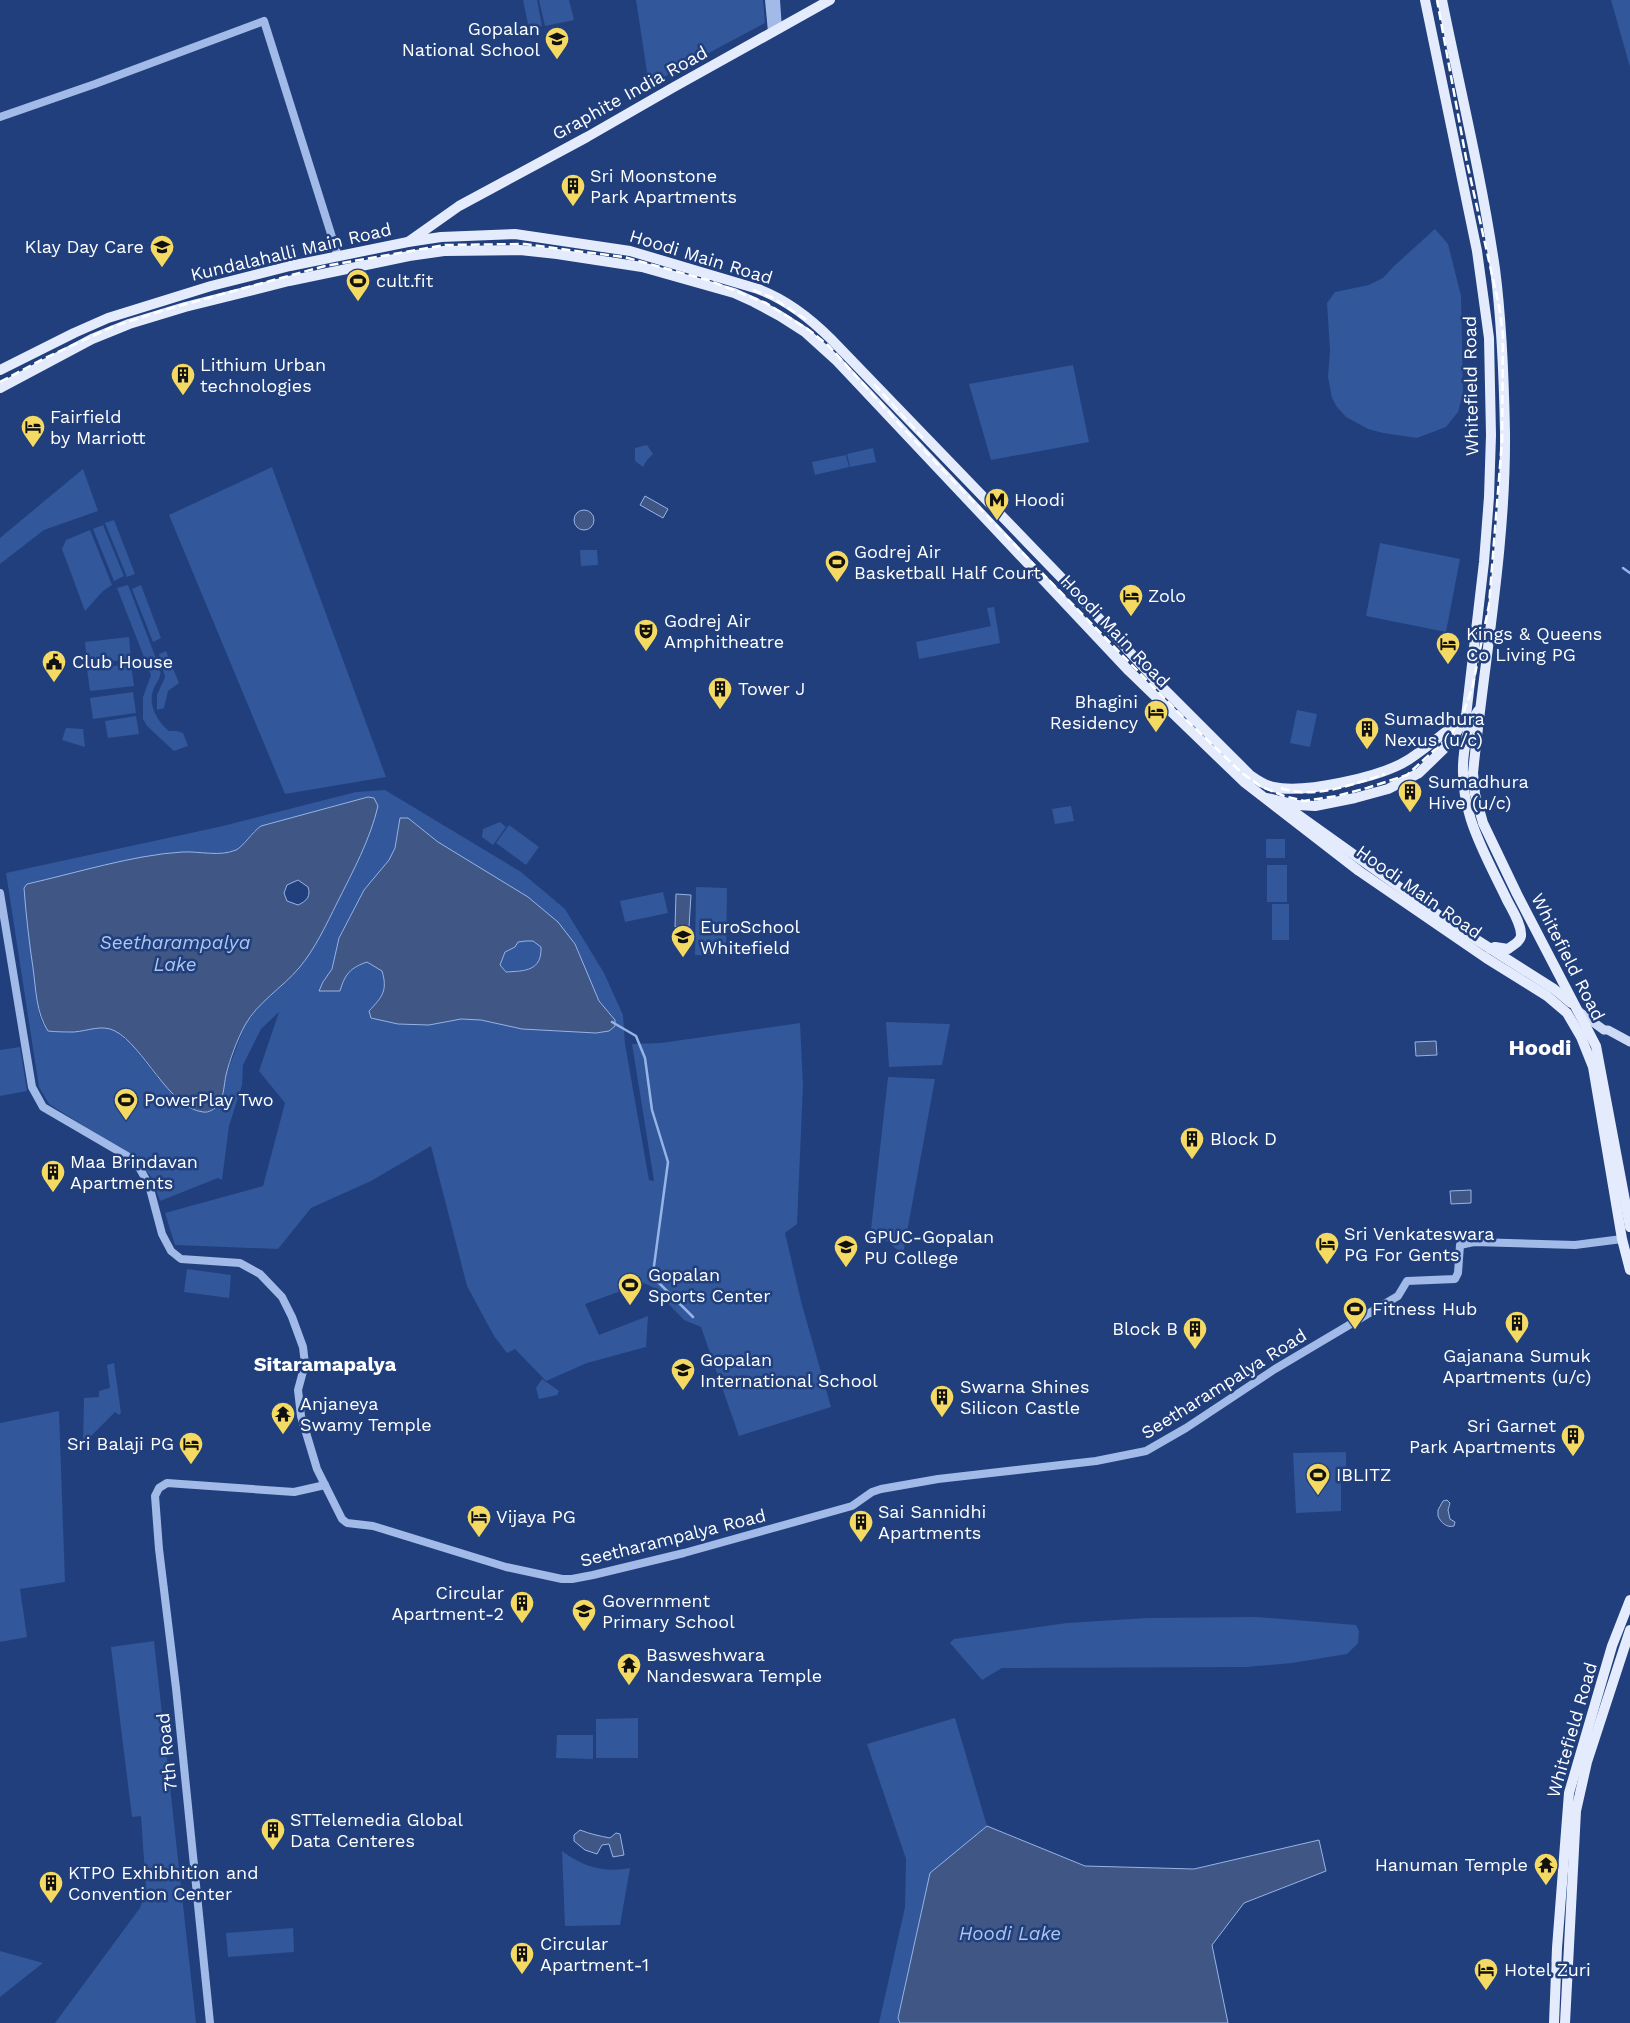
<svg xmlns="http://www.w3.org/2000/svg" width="1630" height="2023" viewBox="0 0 1630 2023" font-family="'Work Sans',sans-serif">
<rect width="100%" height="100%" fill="#203f7c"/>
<!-- green -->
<g fill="#32579a" fill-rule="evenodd">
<polygon points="523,0 537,0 542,26 529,29"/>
<polygon points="539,0 569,0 574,20 545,26"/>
<polygon points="636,0 763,0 765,23 649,85"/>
<polygon points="1611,0 1630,0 1630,67"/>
<polygon points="1435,229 1448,244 1461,296 1463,393 1458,412 1446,427 1417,438 1383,433 1368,429 1346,417 1337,407 1332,398 1328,377 1330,351 1327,303 1335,292 1369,285 1383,278 1393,267"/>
<polygon points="1073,365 1089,442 991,460 969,384"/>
<polygon points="647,445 653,454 647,460 643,467 635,461 635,448"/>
<polygon points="873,448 876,462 850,467 847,454"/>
<polygon points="846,455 849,467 815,475 812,462"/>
<polygon points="272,467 386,777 285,794 169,515"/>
<polygon points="83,469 98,511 44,530 0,564 0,538"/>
<polygon points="114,520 135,574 127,577 105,523"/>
<polygon points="103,525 124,576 114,581 93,529"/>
<polygon points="90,530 112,585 103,591 85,611 62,549 66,540"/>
<polygon points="1380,543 1460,559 1446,632 1366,616"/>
<polygon points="580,550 597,550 598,565 581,566"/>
<path d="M 128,585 L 160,669 C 162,677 157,681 154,688 C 147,704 157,721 169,731 L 177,731 L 183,733 L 188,746 L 174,751 L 147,726 L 143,719 L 143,697 L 151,675 L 117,588 Z"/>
<polygon points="141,585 161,638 153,642 132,589"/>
<polygon points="994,607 1000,643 919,659 916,642 991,626 987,608"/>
<polygon points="129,637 131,659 87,664 85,642"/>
<polygon points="166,651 179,683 168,691 164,708 157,710 157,695 165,677 159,654"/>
<polygon points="131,664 134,686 90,691 87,669"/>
<polygon points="133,692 136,713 93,719 90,698"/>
<polygon points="1297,710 1317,714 1310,747 1290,743"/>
<polygon points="136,716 139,734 108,738 105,721"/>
<polygon points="66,728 83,729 85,747 62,740"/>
<path d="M 385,790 L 521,872 L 565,909 L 604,973 L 623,1015 L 625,1044 L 649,1180 L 654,1181 L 632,1044 L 661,1043 L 800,1023 L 803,1085 L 797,1224 L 785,1233 L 802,1305 L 831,1407 L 739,1436 L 701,1327 L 684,1320 L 651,1286 L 643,1283 L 585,1304 L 599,1335 L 648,1316 L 646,1347 L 587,1363 L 546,1381 L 515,1349 L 507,1353 L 494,1336 L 467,1286 L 431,1146 L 371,1181 L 311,1208 L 278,1249 L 175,1245 L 165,1213 L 263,1186 L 285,1103 L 259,1071 L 279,1012 L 261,1029 L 243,1065 L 242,1085 L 229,1126 L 222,1180 L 218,1178 L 160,1201 L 152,1178 L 136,1159 L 49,1104 L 39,1087 L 6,873 L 223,826 L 356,792 ZM 368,797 L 320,935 L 298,969 L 261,1004 L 245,1025 L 226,1075 L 223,1091 L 178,1098 L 157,1077 L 132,1045 L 116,1031 L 105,1028 L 91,1029 L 43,1025 L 39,1014 L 24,888 L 27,884 L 182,852 L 217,854 L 234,851 L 240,848 L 253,832 L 261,826 ZM 400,818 L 408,818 L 438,842 L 575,944 L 599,1001 L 615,1020 L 609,1031 L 596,1033 L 522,1029 L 481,1020 L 461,1019 L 429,1025 L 398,1024 L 371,1018 C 380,1002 388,989 382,971 L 367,962 L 354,967 L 343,978 L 323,982 L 332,969 L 339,937 L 364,890 L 389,860 L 395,848 Z"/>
<polygon points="1071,806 1074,821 1055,824 1052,809"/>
<polygon points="500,822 506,827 493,845 482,837 483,829"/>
<polygon points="509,825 539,847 526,865 496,843"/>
<rect x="1266" y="839" width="19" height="19"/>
<rect x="1267" y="865" width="20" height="37"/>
<polygon points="696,887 727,888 726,955 695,955"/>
<polygon points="663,892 668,913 625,922 620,901"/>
<rect x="1272" y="904" width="17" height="36"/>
<path d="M 526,941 L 533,941 L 541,947 C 542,971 526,970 507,972 L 500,965 L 505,952 L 515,947 L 518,942 Z"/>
<polygon points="886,1022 950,1024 942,1065 889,1067"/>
<polygon points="20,1047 27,1091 0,1096 0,1050"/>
<polygon points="888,1077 935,1079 903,1254 871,1229"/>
<polygon points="187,1269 231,1275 229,1298 184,1292"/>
<polygon points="114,1363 121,1413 119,1415 115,1412 83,1444 84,1398 99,1397 99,1391 110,1388 107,1365"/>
<polygon points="542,1379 559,1391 557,1395 539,1399 536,1388"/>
<polygon points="59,1411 65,1582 20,1589 27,1637 0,1642 0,1423"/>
<polygon points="1346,1452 1346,1474 1341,1475 1341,1511 1296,1513 1293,1453"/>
<polygon points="1257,1617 1356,1625 1359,1631 1358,1643 1347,1654 1292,1663 1246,1667 1002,1668 982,1680 950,1643 954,1639 1067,1623 1147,1618"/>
<polygon points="154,1641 196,2023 55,2023 140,1908 146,1890 141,1816 132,1817 111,1647"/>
<polygon points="638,1718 638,1758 596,1758 596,1719"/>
<polygon points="955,1718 987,1826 930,1873 898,2018 900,2023 879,2023 905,1907 906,1859 867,1744"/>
<polygon points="557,1735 593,1735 593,1759 556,1758"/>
<path d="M 562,1851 C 583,1867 604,1873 630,1868 L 620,1925 L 565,1926 Z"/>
<polygon points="293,1928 294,1952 228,1957 226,1933"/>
<polygon points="0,1951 43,1963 0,1997"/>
</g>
<!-- water -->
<g fill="#405785" stroke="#96b4e8" fill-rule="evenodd">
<polygon points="645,496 668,509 663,518 640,505"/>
<circle cx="584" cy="520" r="10"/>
<path d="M 368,797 L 374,798 L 378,806 C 370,840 353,871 337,903 C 326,925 315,949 299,968 C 282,988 258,1002 245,1025 C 237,1040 230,1059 226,1075 C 224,1084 224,1096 219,1104 C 215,1109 209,1113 203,1112 C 169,1108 143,1045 115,1031 C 102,1024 88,1031 74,1032 C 66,1032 57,1032 48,1031 C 36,1013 36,989 33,968 C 29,941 26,915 24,888 L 27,884 C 76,873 133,855 182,852 C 200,851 219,857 236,850 C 243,847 252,832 261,826 ZM 298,880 L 308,887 C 311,896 307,901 298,905 L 287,901 L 284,893 L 287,885 Z"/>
<path d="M 400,818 L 408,818 L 438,842 L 528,897 L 558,922 L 575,944 L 599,1001 L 615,1020 L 615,1026 L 609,1031 L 596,1033 L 522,1029 L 481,1020 L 461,1019 L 429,1025 L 398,1024 L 371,1018 L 369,1011 C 382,997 388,991 382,971 L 367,962 C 350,968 345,974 340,991 L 319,991 L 323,982 L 332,969 L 339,938 L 364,890 L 389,860 L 395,848 ZM 526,941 L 533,941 L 541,947 C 542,971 525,971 506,972 L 500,965 L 505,952 L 515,947 L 518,942 Z"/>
<polygon points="676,894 691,895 689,927 675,927"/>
<polygon points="1436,1041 1437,1055 1416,1056 1415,1042"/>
<polygon points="1471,1190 1471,1203 1451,1204 1450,1191"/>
<path d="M 1447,1500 L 1450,1503 L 1448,1510 L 1450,1519 L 1455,1522 L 1454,1526 C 1447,1528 1441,1523 1438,1516 L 1438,1510 L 1443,1501 Z"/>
<polygon points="987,1826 1085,1866 1194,1869 1319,1840 1326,1871 1244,1903 1212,1945 1228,2023 900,2023 898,2018 930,1873"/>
<path d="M 580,1830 C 590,1834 600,1836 610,1838 L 616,1833 L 620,1834 L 624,1855 L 613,1857 L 609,1844 L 602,1845 L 597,1854 L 585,1850 L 574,1841 L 574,1835 Z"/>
</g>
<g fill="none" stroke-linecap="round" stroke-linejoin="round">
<!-- stream -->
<g stroke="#96b4e8" stroke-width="2.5">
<polyline points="1623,568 1630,573"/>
<polyline points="612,1022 636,1036 645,1058 652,1110 668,1162 654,1266 656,1280 693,1317"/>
</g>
<!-- tertiary -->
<g stroke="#a2bae7" stroke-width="8">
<polyline points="769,0 772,32"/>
<polyline points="776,0 778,29"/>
<polyline points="0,117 95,84 264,21 338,256"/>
<polyline points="0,893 32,1087 43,1107 127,1156 140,1169 149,1185 162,1234 171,1251 181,1259 240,1263 260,1274 282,1297 292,1317 303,1347 305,1364 298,1390 301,1416 317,1469 342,1519 347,1523 373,1526 506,1567 562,1579 572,1579 593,1575 684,1553 852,1506 872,1492 881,1489 938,1479 1096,1461 1146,1451 1186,1428 1275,1369 1398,1296 1407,1281 1455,1279 1458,1273 1460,1245 1474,1242 1575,1245 1622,1239"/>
<polyline points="210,2023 176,1688 159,1549 155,1496 159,1488 167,1483 294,1492 325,1485"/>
</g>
<!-- secondary -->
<polyline stroke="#ccdaf5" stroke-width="9" points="1578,1011 1604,1030 1608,1030 1630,1042"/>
<!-- primary -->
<g stroke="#e4ebfd" stroke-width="10">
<path d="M 1442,0 C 1460,89 1482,179 1495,269 C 1502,323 1504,379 1505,433 C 1506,546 1484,661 1473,773 L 1475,794 L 1483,823 L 1517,894 L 1596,1046 L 1630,1227"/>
<path d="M 408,242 L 441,237 L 515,234 L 630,251 L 758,289 C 785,299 811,319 831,339 L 1078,595 L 1157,682 L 1250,775 C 1257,780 1264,785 1273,787 C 1304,794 1381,777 1408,760 C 1428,747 1447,730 1466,716"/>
<polyline points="0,370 74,333 108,318 211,286 290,266 408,242 459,206 587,137 674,87 830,0"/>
<polyline points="0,388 92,339 129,324 185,307 289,281 409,256 444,251 520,250 557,254 642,267 734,293 754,302 780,316 805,332 837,361 1129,671 1244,782 1359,871 1486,958 1547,996 1567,1013 1581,1037 1593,1067 1622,1239 1630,1270"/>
<path d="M 1478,711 C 1467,728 1467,733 1464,753 C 1457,809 1484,852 1507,900 C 1512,910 1522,925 1521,936 C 1520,942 1513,945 1508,949 L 1495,947 L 1490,949"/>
<polyline points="1267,798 1297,805 1315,806 1355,798 1388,789 1419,773 1450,743 1466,716 1484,562 1489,497 1491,435 1489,338 1477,251 1425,0"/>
<polyline points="1283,804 1447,921 1554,989 1571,1003"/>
<polyline points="1554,2023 1557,1948 1569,1793 1612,1646 1630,1600"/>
<polyline points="1565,2023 1576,1811 1587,1762 1630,1630"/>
</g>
<!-- rail -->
<g stroke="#fff" stroke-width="2.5" stroke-dasharray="9 4" stroke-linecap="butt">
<polyline points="753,290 771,297 810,322"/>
<polyline points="0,382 43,359 112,327 164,310 325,266 445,245 525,244 576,251 624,257 708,280 766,303 809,330 829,346 900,425 1037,568 1177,711 1242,773 1260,786 1284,796 1304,801 1337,796 1367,788 1407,775 1451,735 1462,716 1472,689 1489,605 1502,441 1503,335 1499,306 1466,158 1437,0"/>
<polyline points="874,384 923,438"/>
<path d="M 1281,788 C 1313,800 1354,784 1385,774"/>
</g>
</g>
<!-- icons -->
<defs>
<symbol id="school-pin" viewBox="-11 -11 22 30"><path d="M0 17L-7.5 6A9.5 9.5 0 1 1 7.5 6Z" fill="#f4d962" stroke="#203f7c"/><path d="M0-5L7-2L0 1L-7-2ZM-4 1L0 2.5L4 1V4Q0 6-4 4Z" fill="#111"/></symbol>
<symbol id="building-pin" viewBox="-11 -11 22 30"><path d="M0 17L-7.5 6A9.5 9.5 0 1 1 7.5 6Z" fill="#f4d962" stroke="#203f7c"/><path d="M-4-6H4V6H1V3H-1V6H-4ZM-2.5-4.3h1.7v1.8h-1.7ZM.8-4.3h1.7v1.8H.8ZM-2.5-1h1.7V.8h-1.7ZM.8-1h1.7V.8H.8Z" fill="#111"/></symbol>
<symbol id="stadium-pin" viewBox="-11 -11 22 30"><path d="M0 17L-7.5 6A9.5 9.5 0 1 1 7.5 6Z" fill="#f4d962" stroke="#203f7c"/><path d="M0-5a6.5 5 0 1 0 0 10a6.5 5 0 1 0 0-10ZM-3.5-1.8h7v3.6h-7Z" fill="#111"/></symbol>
<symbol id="hotel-pin" viewBox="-11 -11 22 30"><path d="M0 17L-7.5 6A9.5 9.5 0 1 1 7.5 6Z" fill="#f4d962" stroke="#203f7c"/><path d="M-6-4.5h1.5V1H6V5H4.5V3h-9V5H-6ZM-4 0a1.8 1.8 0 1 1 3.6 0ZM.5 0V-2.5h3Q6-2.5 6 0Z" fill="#111"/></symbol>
<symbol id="metro-pin" viewBox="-11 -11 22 30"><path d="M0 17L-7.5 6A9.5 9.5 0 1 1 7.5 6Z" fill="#f4d962" stroke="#203f7c"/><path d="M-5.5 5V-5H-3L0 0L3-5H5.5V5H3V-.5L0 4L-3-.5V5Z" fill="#111"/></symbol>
<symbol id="theatre-pin" viewBox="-11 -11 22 30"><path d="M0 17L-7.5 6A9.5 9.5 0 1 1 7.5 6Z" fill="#f4d962" stroke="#203f7c"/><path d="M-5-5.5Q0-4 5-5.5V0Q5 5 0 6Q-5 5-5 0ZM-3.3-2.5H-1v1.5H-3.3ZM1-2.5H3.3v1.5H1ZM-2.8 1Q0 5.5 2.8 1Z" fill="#111"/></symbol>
<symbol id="civic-pin" viewBox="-11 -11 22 30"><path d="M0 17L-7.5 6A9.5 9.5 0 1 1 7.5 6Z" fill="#f4d962" stroke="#203f7c"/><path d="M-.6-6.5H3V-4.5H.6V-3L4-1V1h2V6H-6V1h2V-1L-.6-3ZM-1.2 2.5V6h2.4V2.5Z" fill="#111"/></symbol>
<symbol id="university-pin" viewBox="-11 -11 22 30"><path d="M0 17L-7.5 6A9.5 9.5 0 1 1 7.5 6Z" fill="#f4d962" stroke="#203f7c"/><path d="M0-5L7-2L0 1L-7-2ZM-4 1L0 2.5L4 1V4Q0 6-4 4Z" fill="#111"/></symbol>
<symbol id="temple-pin" viewBox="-11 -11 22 30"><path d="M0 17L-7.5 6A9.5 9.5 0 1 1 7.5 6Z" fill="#f4d962" stroke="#203f7c"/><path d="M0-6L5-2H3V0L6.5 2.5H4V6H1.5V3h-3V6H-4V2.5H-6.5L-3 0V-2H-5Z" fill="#111"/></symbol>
</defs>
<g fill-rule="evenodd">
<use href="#school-pin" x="543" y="25" width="28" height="38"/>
<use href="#building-pin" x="559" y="172" width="28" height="38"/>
<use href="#school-pin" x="148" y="233" width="28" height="38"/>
<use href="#stadium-pin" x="344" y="267" width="28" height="38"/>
<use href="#building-pin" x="169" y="361" width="28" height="38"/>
<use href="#hotel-pin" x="19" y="413" width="28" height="38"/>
<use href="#metro-pin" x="983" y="486" width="28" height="38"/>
<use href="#stadium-pin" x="823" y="548" width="28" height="38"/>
<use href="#hotel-pin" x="1117" y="582" width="28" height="38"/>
<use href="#theatre-pin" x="632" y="617" width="28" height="38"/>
<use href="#hotel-pin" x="1434" y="630" width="28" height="38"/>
<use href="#civic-pin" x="40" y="648" width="28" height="38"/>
<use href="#building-pin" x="706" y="675" width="28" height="38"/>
<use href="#hotel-pin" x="1142" y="698" width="28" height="38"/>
<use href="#building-pin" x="1353" y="715" width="28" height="38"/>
<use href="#building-pin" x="1396" y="778" width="28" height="38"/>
<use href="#school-pin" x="669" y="923" width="28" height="38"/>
<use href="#stadium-pin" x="112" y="1086" width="28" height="38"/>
<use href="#building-pin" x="1178" y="1125" width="28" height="38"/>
<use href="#building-pin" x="39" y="1158" width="28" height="38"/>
<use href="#hotel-pin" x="1313" y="1230" width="28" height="38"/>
<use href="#university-pin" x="832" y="1233" width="28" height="38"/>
<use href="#stadium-pin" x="616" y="1271" width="28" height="38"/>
<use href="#stadium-pin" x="1341" y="1295" width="28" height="38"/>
<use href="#building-pin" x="1503" y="1309" width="28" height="38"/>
<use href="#building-pin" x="1181" y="1315" width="28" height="38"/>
<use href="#university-pin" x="669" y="1356" width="28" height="38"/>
<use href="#building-pin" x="928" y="1383" width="28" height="38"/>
<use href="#temple-pin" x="269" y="1400" width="28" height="38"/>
<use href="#building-pin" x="1559" y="1422" width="28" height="38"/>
<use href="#hotel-pin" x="177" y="1430" width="28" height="38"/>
<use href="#stadium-pin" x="1304" y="1461" width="28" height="38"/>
<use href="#hotel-pin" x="465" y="1503" width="28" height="38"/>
<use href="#building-pin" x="847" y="1508" width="28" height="38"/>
<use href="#building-pin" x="508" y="1589" width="28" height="38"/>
<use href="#school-pin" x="570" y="1597" width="28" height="38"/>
<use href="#temple-pin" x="615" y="1651" width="28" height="38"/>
<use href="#building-pin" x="259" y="1816" width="28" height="38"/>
<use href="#temple-pin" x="1532" y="1851" width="28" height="38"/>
<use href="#building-pin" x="37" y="1869" width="28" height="38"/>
<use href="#building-pin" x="508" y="1940" width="28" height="38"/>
<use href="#hotel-pin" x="1472" y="1956" width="28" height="38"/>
</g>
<g text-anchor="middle" stroke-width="5" stroke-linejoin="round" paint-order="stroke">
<!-- poi labels -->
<g font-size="18" fill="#fff" stroke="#203f7c" text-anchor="start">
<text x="540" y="35" text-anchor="end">Gopalan<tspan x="540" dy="21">National School</tspan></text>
<text x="590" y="182">Sri Moonstone<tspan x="590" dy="21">Park Apartments</tspan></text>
<text x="144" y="253" text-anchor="end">Klay Day Care</text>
<text x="376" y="287">cult.fit</text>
<text x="200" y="371">Lithium Urban<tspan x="200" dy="21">technologies</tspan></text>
<text x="50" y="423">Fairfield<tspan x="50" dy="21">by Marriott</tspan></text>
<text x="1014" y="506">Hoodi</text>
<text x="854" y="558">Godrej Air<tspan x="854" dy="21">Basketball Half Court</tspan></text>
<text x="1148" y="602">Zolo</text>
<text x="664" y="627">Godrej Air<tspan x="664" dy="21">Amphitheatre</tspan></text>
<text x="1466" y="640">Kings &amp; Queens<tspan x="1466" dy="21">Co Living PG</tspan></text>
<text x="72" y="668">Club House</text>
<text x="738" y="695">Tower J</text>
<text x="1138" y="708" text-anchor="end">Bhagini<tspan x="1138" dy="21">Residency</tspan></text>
<text x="1384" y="725">Sumadhura<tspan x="1384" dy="21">Nexus (u/c)</tspan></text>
<text x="1428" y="788">Sumadhura<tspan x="1428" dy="21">Hive (u/c)</tspan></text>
<text x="700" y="933">EuroSchool<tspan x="700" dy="21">Whitefield</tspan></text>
<text x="144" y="1106">PowerPlay Two</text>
<text x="1210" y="1145">Block D</text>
<text x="70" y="1168">Maa Brindavan<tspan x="70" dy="21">Apartments</tspan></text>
<text x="1344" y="1240">Sri Venkateswara<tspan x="1344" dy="21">PG For Gents</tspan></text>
<text x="864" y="1243">GPUC-Gopalan<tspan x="864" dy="21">PU College</tspan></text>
<text x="648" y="1281">Gopalan<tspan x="648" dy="21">Sports Center</tspan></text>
<text x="1372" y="1315">Fitness Hub</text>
<text x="1178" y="1335" text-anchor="end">Block B</text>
<text x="1517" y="1362" text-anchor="middle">Gajanana Sumuk<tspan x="1517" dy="21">Apartments (u/c)</tspan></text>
<text x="700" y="1366">Gopalan<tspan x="700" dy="21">International School</tspan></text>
<text x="960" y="1393">Swarna Shines<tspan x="960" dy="21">Silicon Castle</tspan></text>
<text x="300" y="1410">Anjaneya<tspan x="300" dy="21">Swamy Temple</tspan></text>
<text x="1556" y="1432" text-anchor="end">Sri Garnet<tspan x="1556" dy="21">Park Apartments</tspan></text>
<text x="174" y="1450" text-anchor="end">Sri Balaji PG</text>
<text x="1336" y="1481">IBLITZ</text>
<text x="878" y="1518">Sai Sannidhi<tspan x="878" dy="21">Apartments</tspan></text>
<text x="496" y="1523">Vijaya PG</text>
<text x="504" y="1599" text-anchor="end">Circular<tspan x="504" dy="21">Apartment-2</tspan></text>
<text x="602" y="1607">Government<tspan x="602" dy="21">Primary School</tspan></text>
<text x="646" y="1661">Basweshwara<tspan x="646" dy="21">Nandeswara Temple</tspan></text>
<text x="290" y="1826">STTelemedia Global<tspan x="290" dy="21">Data Centeres</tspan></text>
<text x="1528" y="1871" text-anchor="end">Hanuman Temple</text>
<text x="68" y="1879">KTPO Exhibhition and<tspan x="68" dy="21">Convention Center</tspan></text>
<text x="540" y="1950">Circular<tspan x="540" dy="21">Apartment-1</tspan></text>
<text x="1504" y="1976">Hotel Zuri</text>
</g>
<!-- street labels -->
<g font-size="18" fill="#fff" stroke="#203f7c">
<text transform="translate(630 93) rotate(-29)" y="6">Graphite India Road</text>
<text transform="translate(291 252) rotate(-13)" y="6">Kundalahalli Main Road</text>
<text transform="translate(701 257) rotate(17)" y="6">Hoodi Main Road</text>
<text transform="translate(1471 386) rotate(-91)" y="6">Whitefield Road</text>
<text transform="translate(1115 631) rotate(46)" y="6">Hoodi Main Road</text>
<text transform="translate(1419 892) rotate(35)" y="6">Hoodi Main Road</text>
<text transform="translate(1568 957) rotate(63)" y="6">Whitefield Road</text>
<text transform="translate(1224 1384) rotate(-32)" y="6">Seetharampalya Road</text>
<text transform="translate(673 1538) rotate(-14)" y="6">Seetharampalya Road</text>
<text transform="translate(1572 1730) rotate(-74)" y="6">Whitefield Road</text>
<text transform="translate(167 1752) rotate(-96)" y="6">7th Road</text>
</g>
<!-- water labels -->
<g font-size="19" font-style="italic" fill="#adc5ef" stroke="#203f7c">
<text x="175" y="949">Seetharampalya<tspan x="175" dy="22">Lake</tspan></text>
<text x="1010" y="1940">Hoodi Lake</text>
</g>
<!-- quarter labels -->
<g font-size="20" font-weight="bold" fill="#fff" stroke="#203f7c">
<text x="325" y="1371">Sitaramapalya</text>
</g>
<!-- district labels -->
<g font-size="22" font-weight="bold" fill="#fff" stroke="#203f7c">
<text x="1540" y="1055">Hoodi</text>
</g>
</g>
</svg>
